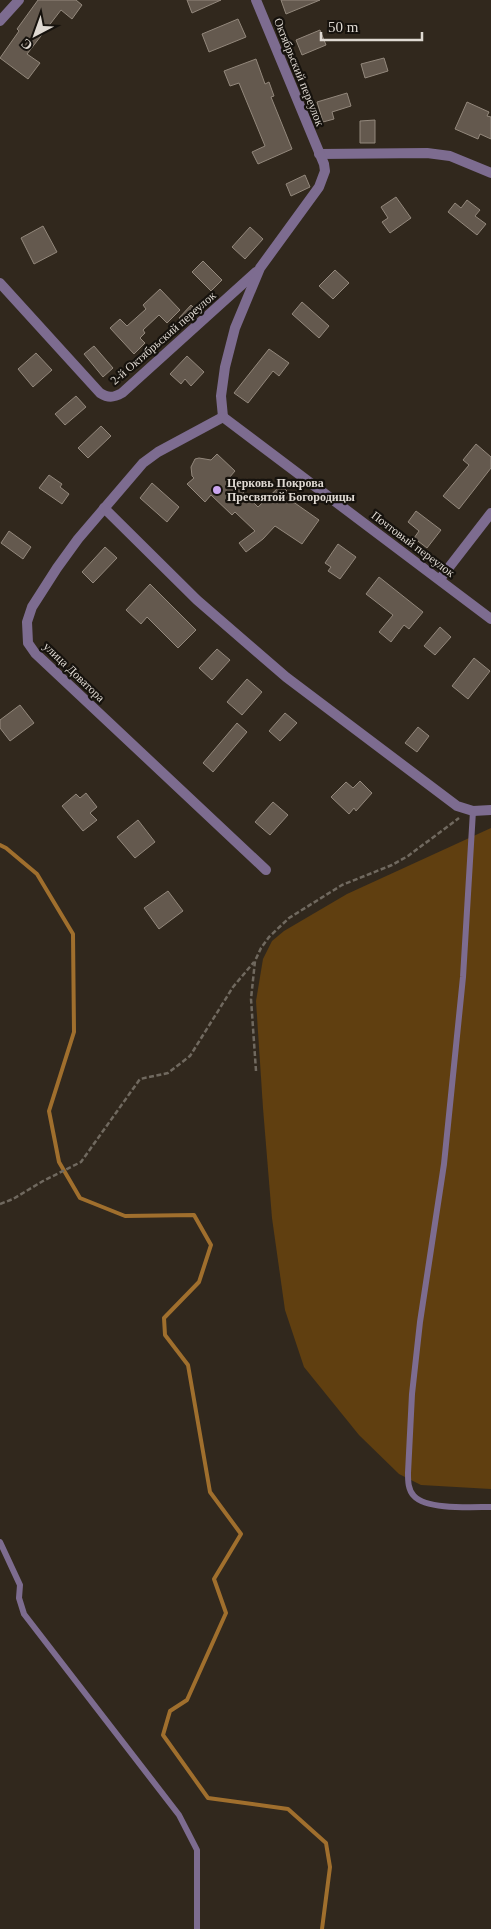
<svg xmlns="http://www.w3.org/2000/svg" width="491" height="1929" viewBox="0 0 491 1929" font-family="'Times New Roman',serif">
<rect width="100%" height="100%" fill="#31281d"/>
<!-- green -->
<polygon fill="#603f10" points="491,828 491,1489 421,1485 399,1474 359,1435 304,1367 285,1310 272,1218 263,1108 256,1001 263,959 272,941 284,931 347,894"/>
<g fill="none" stroke-linecap="round" stroke-linejoin="round">
<!-- stream -->
<polyline stroke="#a06f2d" stroke-width="4" points="0,845 6,848 37,874 73,934 74,1032 49,1111 59,1162 80,1198 125,1216 194,1215 211,1245 199,1282 164,1318 165,1335 188,1365 210,1492 241,1534 214,1579 226,1613 187,1700 170,1711 163,1735 208,1798 288,1809 326,1843 330,1867 322,1929"/>
</g>
<!-- building -->
<g fill="#64594e" stroke="#93887c">
<polygon points="38,0 76,0 82,5 72,19 61,10 27,54 40,63 28,79 0,58 19,31 17,29"/>
<polygon points="187,0 221,0 192,13"/>
<polygon points="281,0 320,0 286,14"/>
<polygon points="238,19 246,37 209,52 202,34"/>
<polygon points="320,30 326,45 302,55 296,40"/>
<polygon points="384,58 388,71 365,78 361,64"/>
<polygon points="256,59 265,84 269,82 274,96 271,97 292,149 258,164 252,152 265,146 239,83 230,86 224,71"/>
<polygon points="347,93 351,106 332,112 334,119 323,122 317,102"/>
<polygon points="467,102 489,112 487,116 491,117 491,139 480,134 478,139 455,129"/>
<polygon points="375,120 375,143 360,143 360,121"/>
<polygon points="305,175 310,187 291,196 286,184"/>
<polygon points="396,197 411,218 390,233 382,222 388,218 381,207"/>
<polygon points="467,200 480,210 475,216 486,224 477,235 448,212 455,203 461,208"/>
<polygon points="43,226 57,252 34,264 21,238"/>
<polygon points="250,227 263,239 245,259 232,247"/>
<polygon points="203,261 222,280 211,291 192,272"/>
<polygon points="335,270 349,283 333,299 319,286"/>
<polygon points="160,289 180,310 167,323 159,315 143,330 145,333 140,338 145,343 134,354 110,328 120,319 127,326 146,309 143,305"/>
<polygon points="302,302 329,326 319,338 292,314"/>
<polygon points="191,305 199,313 187,325 179,318"/>
<polygon points="94,346 113,368 103,377 84,354"/>
<polygon points="269,349 289,363 279,376 273,371 248,403 234,393"/>
<polygon points="36,353 52,370 33,387 18,369"/>
<polygon points="187,356 204,372 191,386 185,379 181,384 170,374"/>
<polygon points="76,396 86,407 65,425 55,414"/>
<polygon points="101,426 111,436 88,458 78,448"/>
<polygon points="476,444 491,457 491,468 459,509 443,496 469,465 463,460"/>
<polygon points="217,454 235,471 229,478 258,507 281,485 295,499 292,501 319,520 302,544 275,526 263,539 246,552 239,543 255,531 235,512 232,515 211,495 205,502 187,484 194,478 192,476 191,467 195,459 199,458 211,460"/>
<polygon points="49,475 62,484 60,487 69,494 62,504 39,488"/>
<polygon points="152,483 179,507 167,522 140,498"/>
<polygon points="416,511 441,530 427,548 414,538 419,531 408,522"/>
<polygon points="9,531 31,547 23,559 1,543"/>
<polygon points="338,544 356,557 340,579 328,571 331,567 325,563"/>
<polygon points="105,547 117,558 93,583 82,572"/>
<polygon points="379,577 423,612 409,629 404,625 391,642 379,632 393,615 366,594"/>
<polygon points="150,584 196,630 178,648 147,617 141,624 126,610"/>
<polygon points="440,627 451,637 435,655 424,646"/>
<polygon points="217,649 230,660 212,680 199,668"/>
<polygon points="474,658 490,671 468,699 452,686"/>
<polygon points="247,679 262,692 242,715 227,702"/>
<polygon points="20,705 34,723 10,741 0,728 0,720"/>
<polygon points="285,713 297,723 280,741 269,731"/>
<polygon points="237,723 247,732 213,772 203,763"/>
<polygon points="418,727 429,736 417,752 405,743"/>
<polygon points="360,781 372,793 356,811 354,808 349,814 331,797 346,782 353,788"/>
<polygon points="86,793 97,807 90,813 97,820 83,831 62,806 76,794 80,798"/>
<polygon points="273,802 288,815 270,835 255,822"/>
<polygon points="138,820 155,842 135,858 117,837"/>
<polygon points="168,891 183,911 159,929 144,908"/>
</g>
<g fill="none" stroke-linecap="round" stroke-linejoin="round">
<!-- path -->
<g stroke="#70695f" stroke-width="2.5" stroke-dasharray="5 2.5" stroke-linecap="butt">
<polyline points="256,1071 251,999 255,961 261,948 269,937 289,918 342,885 392,865 408,856 459,818"/>
<polyline points="0,1204 13,1199 43,1181 81,1162 140,1079 168,1073 190,1056 233,987 254,962"/>
</g>
<!-- service -->
<g stroke="#7d6c90" stroke-width="6">
<path d="M 473,811 L 463,977 L 444,1164 L 420,1322 L 412,1394 L 408,1473 C 408,1481 408,1490 414,1496 C 427,1510 472,1507 491,1507"/>
<polyline points="0,1542 20,1585 19,1598 24,1614 179,1815 197,1850 197,1929"/>
</g>
<!-- minor -->
<g stroke="#7d6c90" stroke-width="10">
<polyline points="0,21 19,0"/>
<polyline points="319,154 427,153 450,156 491,173"/>
<path d="M 0,283 L 100,393 C 108,398 113,398 122,393 L 256,272"/>
<polyline points="223,417 158,452 143,463 78,539 57,568 32,607 27,622 28,643 35,653 266,870"/>
<polyline points="223,417 221,396 225,367 235,328 260,268 319,187 325,171 324,164 256,0"/>
<polyline points="223,417 491,619"/>
<polyline points="104,508 197,600 286,677 457,806 473,811 491,810"/>
<polyline points="440,579 491,513"/>
</g>
</g>
<!-- markers -->
<circle fill="#c9a5ee" stroke="#16120d" stroke-width="2" cx="217" cy="490" r="5"/>
<g text-anchor="middle" stroke-width="4.5" stroke-linejoin="round" paint-order="stroke">
<!-- street labels -->
<g font-size="12" fill="#dfd9d2" stroke="#16120d">
<text transform="translate(299 72) rotate(68)" y="4">Октябрьский переулок</text>
<text transform="translate(163 338) rotate(-41)" y="4">2-й Октябрьский переулок</text>
<text transform="translate(413 544) rotate(37)" y="4">Почтовый переулок</text>
<text transform="translate(74 672) rotate(44)" y="4">улица Доватора</text>
</g>
<!-- poi labels -->
<g font-size="12" font-weight="bold" fill="#dfd9d2" stroke="#16120d" text-anchor="start">
<text x="227" y="487">Церковь Покрова<tspan x="227" dy="14">Пресвятой Богородицы</tspan></text>
</g>
</g>
<!-- north arrow -->
<g transform="translate(35 35) rotate(221)" stroke="#16120d" stroke-width="4" paint-order="stroke">
<path d="M0-4L9 19L0 12L-9 19Z" fill="#dfd9d2"/>
<text y="-8" font-size="14" font-weight="bold" text-anchor="middle" fill="#dfd9d2">С</text>
</g>
<!-- scale -->
<path d="M321 32v8h101v-8" fill="none" stroke="#dfd9d2" stroke-width="2.5"/>
<text x="328" y="32" font-size="15" fill="#dfd9d2" stroke="#16120d" stroke-width="4" paint-order="stroke">50 m</text>
</svg>
